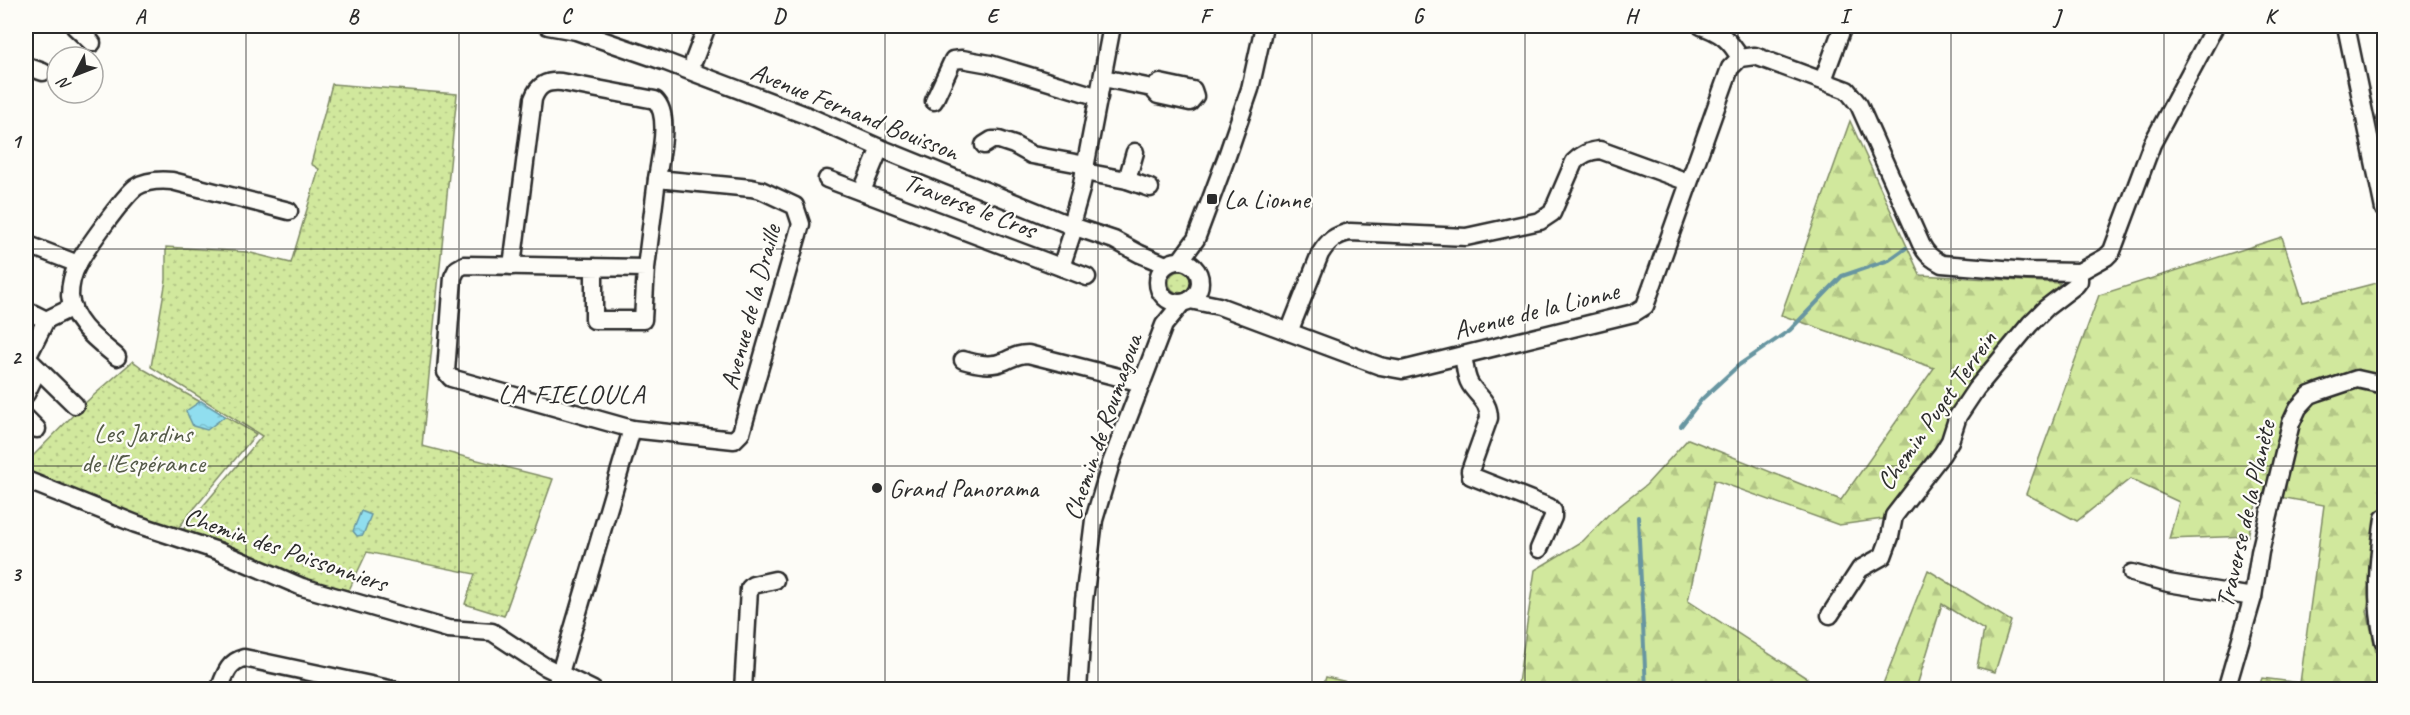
<svg xmlns="http://www.w3.org/2000/svg" width="2410" height="715" viewBox="0 0 2410 715" font-family="Caveat,sans-serif">
<defs>
<pattern id="green-dots" width="8" height="8" patternUnits="userSpaceOnUse" patternTransform="scale(1.5)"><rect width="8" height="8" fill="#d1e89d"/><path d="M2 2h.1M6 6h.1" fill="none" stroke="#b4c787" stroke-width="1.8" stroke-linecap="round"/></pattern>
<pattern id="forest-firs" width="22" height="20" patternUnits="userSpaceOnUse" patternTransform="scale(1.5)"><rect width="22" height="20" fill="#d1e89d"/><path d="M5 1l3.5 6h-7zM16 11l3.5 6h-7z" fill="#b4c787"/></pattern>
<pattern id="water-ripples" width="26" height="14" patternUnits="userSpaceOnUse" patternTransform="scale(1.5)"><rect width="26" height="14" fill="#90deef"/><path d="M2 4q2-2 4 0t4 0M15 11q2-2 4 0t4 0" fill="none" stroke="#7cbfcd"/></pattern>
</defs>
<rect width="100%" height="100%" fill="#fdfcf7"/>
<filter id="ink" filterUnits="userSpaceOnUse"><feTurbulence type="fractalNoise" baseFrequency=".0167" numOctaves="2"/><feDisplacementMap in="SourceGraphic" scale="12" xChannelSelector="R" yChannelSelector="G"/><feConvolveMatrix kernelMatrix="1 2 1 2 8 2 1 2 1" color-interpolation-filters="sRGB"/></filter>
<g filter="url(#ink)">
<!-- green -->
<g fill="url(#green-dots)" stroke="#7e8a64" stroke-width="1.5">
<polygon points="332,84 457,94 422,446 553,479 504,616 465,604 475,574 367,552 349,590 307,584 182,531 262,436 151,367 166,280 166,247 247,252 291,263 319,169 311,164"/>
<circle cx="1180" cy="282" r="11"/>
<polygon points="133,361 145,370 256,434 174,533 26,477 26,463 85,403"/>
</g>
<!-- forest -->
<g fill="url(#forest-firs)" stroke="#7e8a64" stroke-width="1.5">
<polygon points="1850,121 1920,275 2060,283 1883,519 1839,525 1714,480 1688,601 1808,679 1807,689 1517,690 1535,570 1583,541 1608,515 1646,485 1688,439 1841,500 1934,368 1781,315"/>
<polygon points="2282,237 2303,302 2384,281 2384,515 2367,611 2381,675 2378,689 2258,689 2262,678 2300,683 2324,505 2259,493 2248,536 2169,539 2179,502 2130,479 2077,521 2026,494 2099,295"/>
<polygon points="1928,570 2011,621 1995,672 1977,667 1984,630 1942,604 1916,689 1881,689"/>
<polygon points="1326,677 1364,686 1363,689 1322,689"/>
</g>
<!-- water -->
<g fill="url(#water-ripples)" stroke="#6896a1" stroke-width="1.5">
<polygon points="201,401 225,416 207,430 193,426 186,411"/>
<polygon points="361,511 371,515 363,535 357,536 353,531"/>
</g>
<g fill="none" stroke-linecap="round" stroke-linejoin="round">
<!-- stream -->
<g stroke="#6896a1" stroke-width="4">
<polyline points="1681,426 1702,399 1739,365 1790,330 1842,276 1889,260 1906,248"/>
<polyline points="1638,517 1646,690"/>
</g>
<defs>
<g id="minor">
<polyline points="74,26 92,43"/>
<polyline points="548,26 576,31 666,62 808,116 880,148 1072,226 1114,240 1140,254 1166,265"/>
<path d="M 1701,26 C 1720,32 1730,40 1740,58"/>
<polyline points="2346,26 2384,209"/>
<polyline points="694,60 707,26"/>
<polyline points="26,66 43,72"/>
<polyline points="1103,78 1152,88 1158,95 1190,102 1195,96 1193,90 1160,83 1152,88"/>
<polyline points="1823,80 1843,26"/>
<polyline points="934,101 953,60 962,59 990,64 1099,97"/>
<polyline points="984,145 992,140 999,140 1014,145 1032,155 1086,165"/>
<polyline points="1084,172 1127,180 1150,188"/>
<polyline points="827,179 1087,277"/>
<polyline points="1127,180 1135,152"/>
<polyline points="862,191 880,148"/>
<polyline points="26,244 78,264"/>
<circle cx="1179" cy="282" r="21"/>
<polyline points="1180,261 1196,239 1227,156 1250,89 1264,26"/>
<path d="M 512,266 L 533,99 C 538,85 546,81 561,82 L 655,100 C 671,115 660,157 657,179"/>
<path d="M 594,267 L 594,320 L 643,320 L 646,268 L 657,179 L 751,188 L 761,190 L 795,206 L 801,224 L 741,433 L 734,440 L 632,429 L 451,378 L 446,372 L 453,277 L 457,269 L 464,265 C 525,266 585,267 646,268"/>
<polyline points="1061,267 1072,234 1073,217 1081,189 1112,26"/>
<path d="M 1190,300 L 1219,306 L 1380,366 L 1402,370 L 1634,313 L 1645,306 L 1730,68 L 1740,58 L 1755,56 L 1847,90 L 1859,105 L 1921,244 C 1926,254 1932,259 1942,264 L 2027,271 L 2079,272"/>
<polyline points="73,307 46,320 27,358 75,405"/>
<polyline points="26,310 46,320"/>
<path d="M 1289,332 L 1320,254 C 1328,241 1335,235 1350,232 L 1466,237 L 1540,221 L 1552,213 L 1574,162 C 1582,154 1589,151 1600,150 L 1688,182"/>
<path d="M 1463,355 C 1465,364 1465,376 1470,384 C 1478,397 1489,401 1489,418 L 1470,471 L 1471,476 L 1549,507 L 1553,511 L 1553,517 L 1539,549"/>
<path d="M 117,357 C 98,341 72,323 70,296 C 70,286 73,273 78,264 C 85,250 124,196 136,187 C 147,180 160,180 172,181 L 289,211"/>
<path d="M 963,360 C 977,364 991,367 1005,361 C 1014,357 1018,354 1028,354 L 1142,383"/>
<polyline points="26,394 38,369"/>
<polyline points="26,418 37,429"/>
<polyline points="26,480 136,524 218,551 302,587 448,629 492,632 544,666 593,690"/>
<path d="M 2384,518 C 2378,560 2374,601 2384,642"/>
<polyline points="2132,573 2168,583 2253,597"/>
<polyline points="1830,615 1860,569 1883,556 1890,537 1894,516 1942,454 1950,441 1958,416 1976,389 2030,324 2046,308 2076,285 2079,281 2079,272 2106,257 2112,251 2152,144 2215,26"/>
<path d="M 219,690 C 225,675 228,662 244,658 L 394,690"/>
<polyline points="555,690 632,429"/>
<polyline points="743,690 749,589 753,585 775,580"/>
<polyline points="1078,690 1084,600 1094,520 1111,463 1164,325 1182,303"/>
<polyline points="2226,690 2253,597 2260,552 2291,423 2298,408 2310,395 2318,392 2357,379 2384,385"/>
</g>
</defs>
<!-- minor casing -->
<use href="#minor" stroke="#2b2b2b" stroke-width="21"/>
<!-- minor -->
<use href="#minor" stroke="#fdfcf7" stroke-width="16"/>
</g>
</g>
<!-- grid -->
<path fill="none" stroke="#2b2b2b" stroke-width="1.5" stroke-opacity="0.55" d="M 246,26 L 246,690M 459,26 L 459,690M 672,26 L 672,690M 885,26 L 885,690M 1098,26 L 1098,690M 1312,26 L 1312,690M 1525,26 L 1525,690M 1738,26 L 1738,690M 1951,26 L 1951,690M 2164,26 L 2164,690M 26,249 L 2384,249M 26,466 L 2384,466"/>
<!-- markers -->
<g fill="#2b2b2b" stroke="#fdfcf7" stroke-width="2">
<rect x="1206" y="193" width="12" height="12" rx="3"/>
<circle cx="877" cy="488" r="6"/>
</g>
<g text-anchor="middle" stroke-width="4.5" stroke-linejoin="round" paint-order="stroke">
<!-- street labels -->
<g font-size="26" fill="#2b2b2b" stroke="#fdfcf7">
<text transform="translate(855 111) rotate(22)" y="9">Avenue Fernand Bouisson</text>
<text transform="translate(970 205) rotate(21)" y="9">Traverse le Cros</text>
<text transform="translate(750 307) rotate(-75)" y="9">Avenue de la Draille</text>
<text transform="translate(1536 310) rotate(-14)" y="9">Avenue de la Lionne</text>
<text transform="translate(1936 410) rotate(-55)" y="9">Chemin Puget Terrein</text>
<text transform="translate(1102 427) rotate(-71)" y="9">Chemin de Roumagoua</text>
<text transform="translate(2245 514) rotate(-77)" y="9">Traverse de la Planète</text>
<text transform="translate(286 549) rotate(19)" y="9">Chemin des Poissonniers</text>
</g>
<!-- poi labels -->
<g font-size="26" fill="#2b2b2b" stroke="#fdfcf7" text-anchor="start">
<text x="1224" y="208">La Lionne</text>
<text x="889" y="497">Grand Panorama</text>
</g>
<!-- park labels -->
<g font-size="26" fill="#545a48" stroke="#fdfcf7">
<text x="143" y="442">Les Jardins<tspan x="143" dy="30">de l'Espérance</tspan></text>
</g>
<!-- neighbourhood labels -->
<g font-size="27" letter-spacing="1.5" fill="#2b2b2b" stroke="#fdfcf7">
<text x="572" y="403">LA FIELOULA</text>
</g>
</g>
<!-- margin -->
<rect width="2410" height="715" fill="none" stroke="#fdfcf7" stroke-width="66"/>
<!-- north arrow -->
<g transform="translate(75 75) rotate(228)"><circle r="28" fill="#fdfcf7" stroke="#a9a8a5" stroke-width="1.5"/>
<path d="M0-4.5L10 22L0 15L-10 22Z" fill="#2b2b2b"/>
<text y="-9" font-size="16" font-weight="bold" text-anchor="middle" fill="#2b2b2b">N</text>
</g>
<rect x="33" y="33" width="2344" height="649" fill="none" stroke="#2b2b2b" stroke-width="2"/>
<g font-size="20" text-anchor="middle" font-weight="bold" fill="#2b2b2b">
<text x="140" y="23">A</text>
<text x="353" y="23">B</text>
<text x="566" y="23">C</text>
<text x="779" y="23">D</text>
<text x="992" y="23">E</text>
<text x="1205" y="23">F</text>
<text x="1418" y="23">G</text>
<text x="1631" y="23">H</text>
<text x="1844" y="23">I</text>
<text x="2057" y="23">J</text>
<text x="2270" y="23">K</text>
<text x="16" y="148">1</text>
<text x="16" y="364">2</text>
<text x="16" y="581">3</text>
</g>
</svg>
